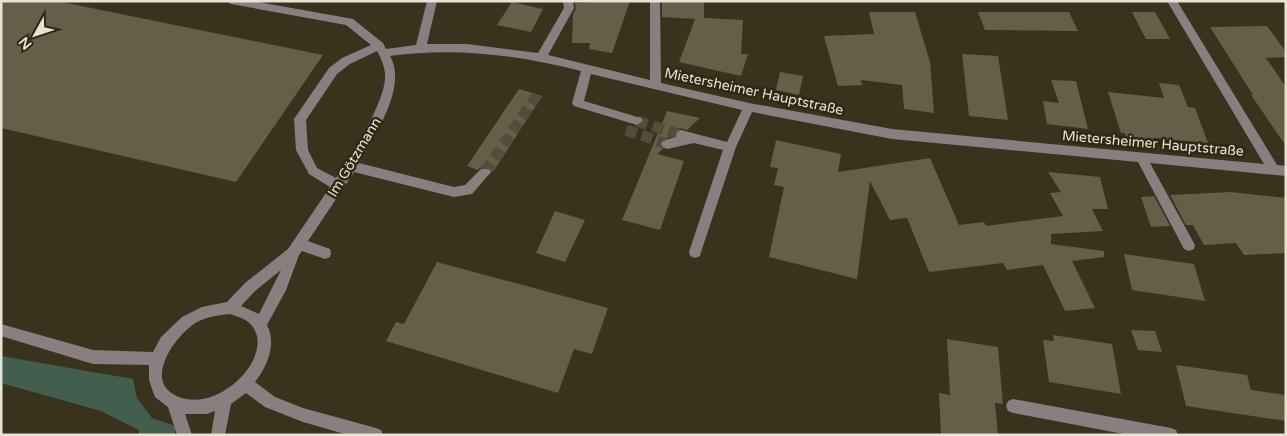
<svg xmlns="http://www.w3.org/2000/svg" width="1287" height="436" viewBox="0 0 1287 436" font-family="'Varela Round',sans-serif">
<rect width="100%" height="100%" fill="#39321d"/>
<!-- green -->
<polygon fill="#415e4f" points="1,356 133,379 137,398 152,418 175,426 175,435 139,435 139,430 101,411 1,383"/>
<!-- building -->
<g fill="#665e48">
<polygon points="1,1 57,1 323,55 236,182 1,128"/>
<polygon points="630,1 612,53 589,49 590,43 572,43 573,14 576,9 575,3"/>
<polygon points="662,1 704,1 704,18 743,20 741,54 748,54 741,76 679,62 695,19 662,17"/>
<polygon points="512,2 543,9 531,32 497,25"/>
<polygon points="869,12 915,12 930,62 934,113 904,109 902,85 861,80 862,85 838,86 824,36 874,34"/>
<polygon points="978,12 1069,12 1078,31 985,30"/>
<polygon points="1132,12 1155,12 1170,39 1146,39"/>
<polygon points="1267,26 1286,52 1286,57 1266,58 1286,87 1286,146 1251,95 1253,95 1210,27"/>
<polygon points="962,54 998,56 1008,120 969,116"/>
<polygon points="780,72 803,76 799,95 776,90"/>
<polygon points="1051,80 1076,81 1088,129 1047,124 1043,101 1059,103"/>
<polygon points="1159,83 1179,85 1188,107 1195,108 1208,143 1154,138 1155,142 1126,139 1125,133 1121,133 1108,92 1164,98"/>
<polygon points="519,89 542,96 493,172 489,167 481,167 478,170 467,166"/>
<polygon points="667,111 700,118 687,130 680,128 676,130 674,136 662,139 659,143 663,149 657,154 684,161 660,230 622,220"/>
<polygon points="776,140 841,154 838,172 930,158 959,225 984,222 986,226 1063,216 1050,193 1061,192 1048,172 1100,177 1108,209 1092,209 1103,231 1051,234 1051,244 1104,251 1104,257 1072,261 1095,308 1065,311 1043,265 1007,270 1003,263 929,272 907,218 890,220 870,181 857,279 769,257 784,187 774,185 778,168 770,167"/>
<polygon points="1231,192 1286,198 1286,253 1244,255 1236,243 1204,245 1193,225 1186,225 1170,195"/>
<polygon points="1154,196 1170,226 1151,227 1141,197"/>
<polygon points="555,211 585,220 565,262 536,253"/>
<polygon points="1124,254 1194,264 1205,301 1132,290"/>
<polygon points="437,262 608,308 592,354 574,349 558,393 386,341 396,322 404,324"/>
<polygon points="1131,330 1155,331 1162,352 1138,350"/>
<polygon points="1053,335 1112,344 1121,394 1049,382 1043,340 1054,341"/>
<polygon points="947,339 998,347 1003,404 995,403 998,435 941,435 939,393 950,395"/>
<polygon points="1176,365 1247,375 1251,390 1286,395 1286,421 1186,406"/>
</g>
<g fill="none" stroke-linecap="round" stroke-linejoin="round">
<!-- minor-tunnel -->
<g stroke="#534d39" stroke-width="11" stroke-dasharray="11 5.5" stroke-linecap="butt">
<polyline points="637,121 681,135"/>
<polyline points="626,130 667,144"/>
<polyline points="485,172 537,95"/>
</g>
<!-- minor -->
<g fill="#8b7e80" fill-rule="evenodd">
<path d="M 226,1 L 252,1 L 353,19 L 383,43 L 386,49 L 416,45 L 427,1 L 437,1 L 427,44 L 467,44 L 538,53 L 564,8 L 563,1 L 573,1 L 574,8 L 548,55 L 650,80 L 650,1 L 660,1 L 661,83 L 749,103 L 892,129 L 1264,164 L 1167,1 L 1177,1 L 1277,165 L 1286,166 L 1286,176 L 1150,163 L 1195,245 L 1194,249 L 1189,251 L 1184,249 L 1138,162 L 892,139 L 752,112 L 736,147 L 701,252 L 700,256 L 695,258 L 690,256 L 689,252 L 723,150 L 694,143 L 667,149 L 663,147 L 661,144 L 663,141 L 676,137 L 677,132 L 681,130 L 727,142 L 742,110 L 591,74 L 584,101 L 641,118 L 643,121 L 637,125 L 574,106 L 572,103 L 581,71 C 518,55 455,47 390,56 C 408,87 374,136 359,163 L 454,187 L 465,185 L 481,169 L 489,169 L 491,172 L 472,194 L 454,197 L 354,172 L 308,241 L 330,249 L 331,253 L 330,257 L 325,259 L 302,251 L 299,255 L 286,290 L 267,325 C 277,344 267,367 255,382 L 275,397 L 303,408 L 376,428 L 381,430 L 383,435 L 348,435 L 303,422 L 265,407 L 246,393 L 231,404 L 225,435 L 211,435 L 215,411 L 207,414 L 185,414 L 192,435 L 177,435 L 168,407 L 155,397 L 153,392 L 149,380 L 149,365 L 93,364 L 1,336 L 1,324 L 93,350 L 153,352 L 161,337 L 182,317 L 202,307 L 227,302 L 245,283 L 288,249 L 330,187 L 309,174 L 296,150 L 294,119 L 329,68 L 342,58 L 371,45 L 346,25 L 231,4 ZM 377,51 C 381,58 384,65 385,73 C 388,98 351,157 336,178 L 317,168 L 308,150 L 306,120 L 337,74 L 350,64 ZM 281,270 L 259,314 L 241,306 L 255,291 ZM 230,314 C 235,316 243,318 247,321 C 282,348 223,414 179,397 C 141,383 175,335 197,322 C 207,317 218,315 230,314 Z"/>
<polygon points="1013,399 1171,428 1176,430 1178,435 1129,435 1013,413 1008,411 1006,406 1008,401"/>
</g>
</g>
<g text-anchor="middle" stroke-width="5" stroke-linejoin="round" paint-order="stroke">
<!-- street labels -->
<g font-size="14" fill="#e7e3d6" stroke="#2f2813">
<text transform="translate(754 91) rotate(12)" y="5">Mietersheimer Hauptstraße</text>
<text transform="translate(1153 143) rotate(5)" y="5">Mietersheimer Hauptstraße</text>
<text transform="translate(354 157) rotate(-59)" y="5">Im Götzmann</text>
</g>
</g>
<!-- border -->
<rect width="1287" height="436" fill="none" stroke="#e7e3d6" stroke-width="5"/>
<!-- north arrow -->
<g transform="translate(35 35) rotate(230)" stroke="#2f2813" stroke-width="4" paint-order="stroke">
<path d="M0-4L9 19L0 12L-9 19Z" fill="#e7e3d6"/>
<text y="-8" font-size="14" font-weight="bold" text-anchor="middle" fill="#e7e3d6">N</text>
</g>
</svg>
